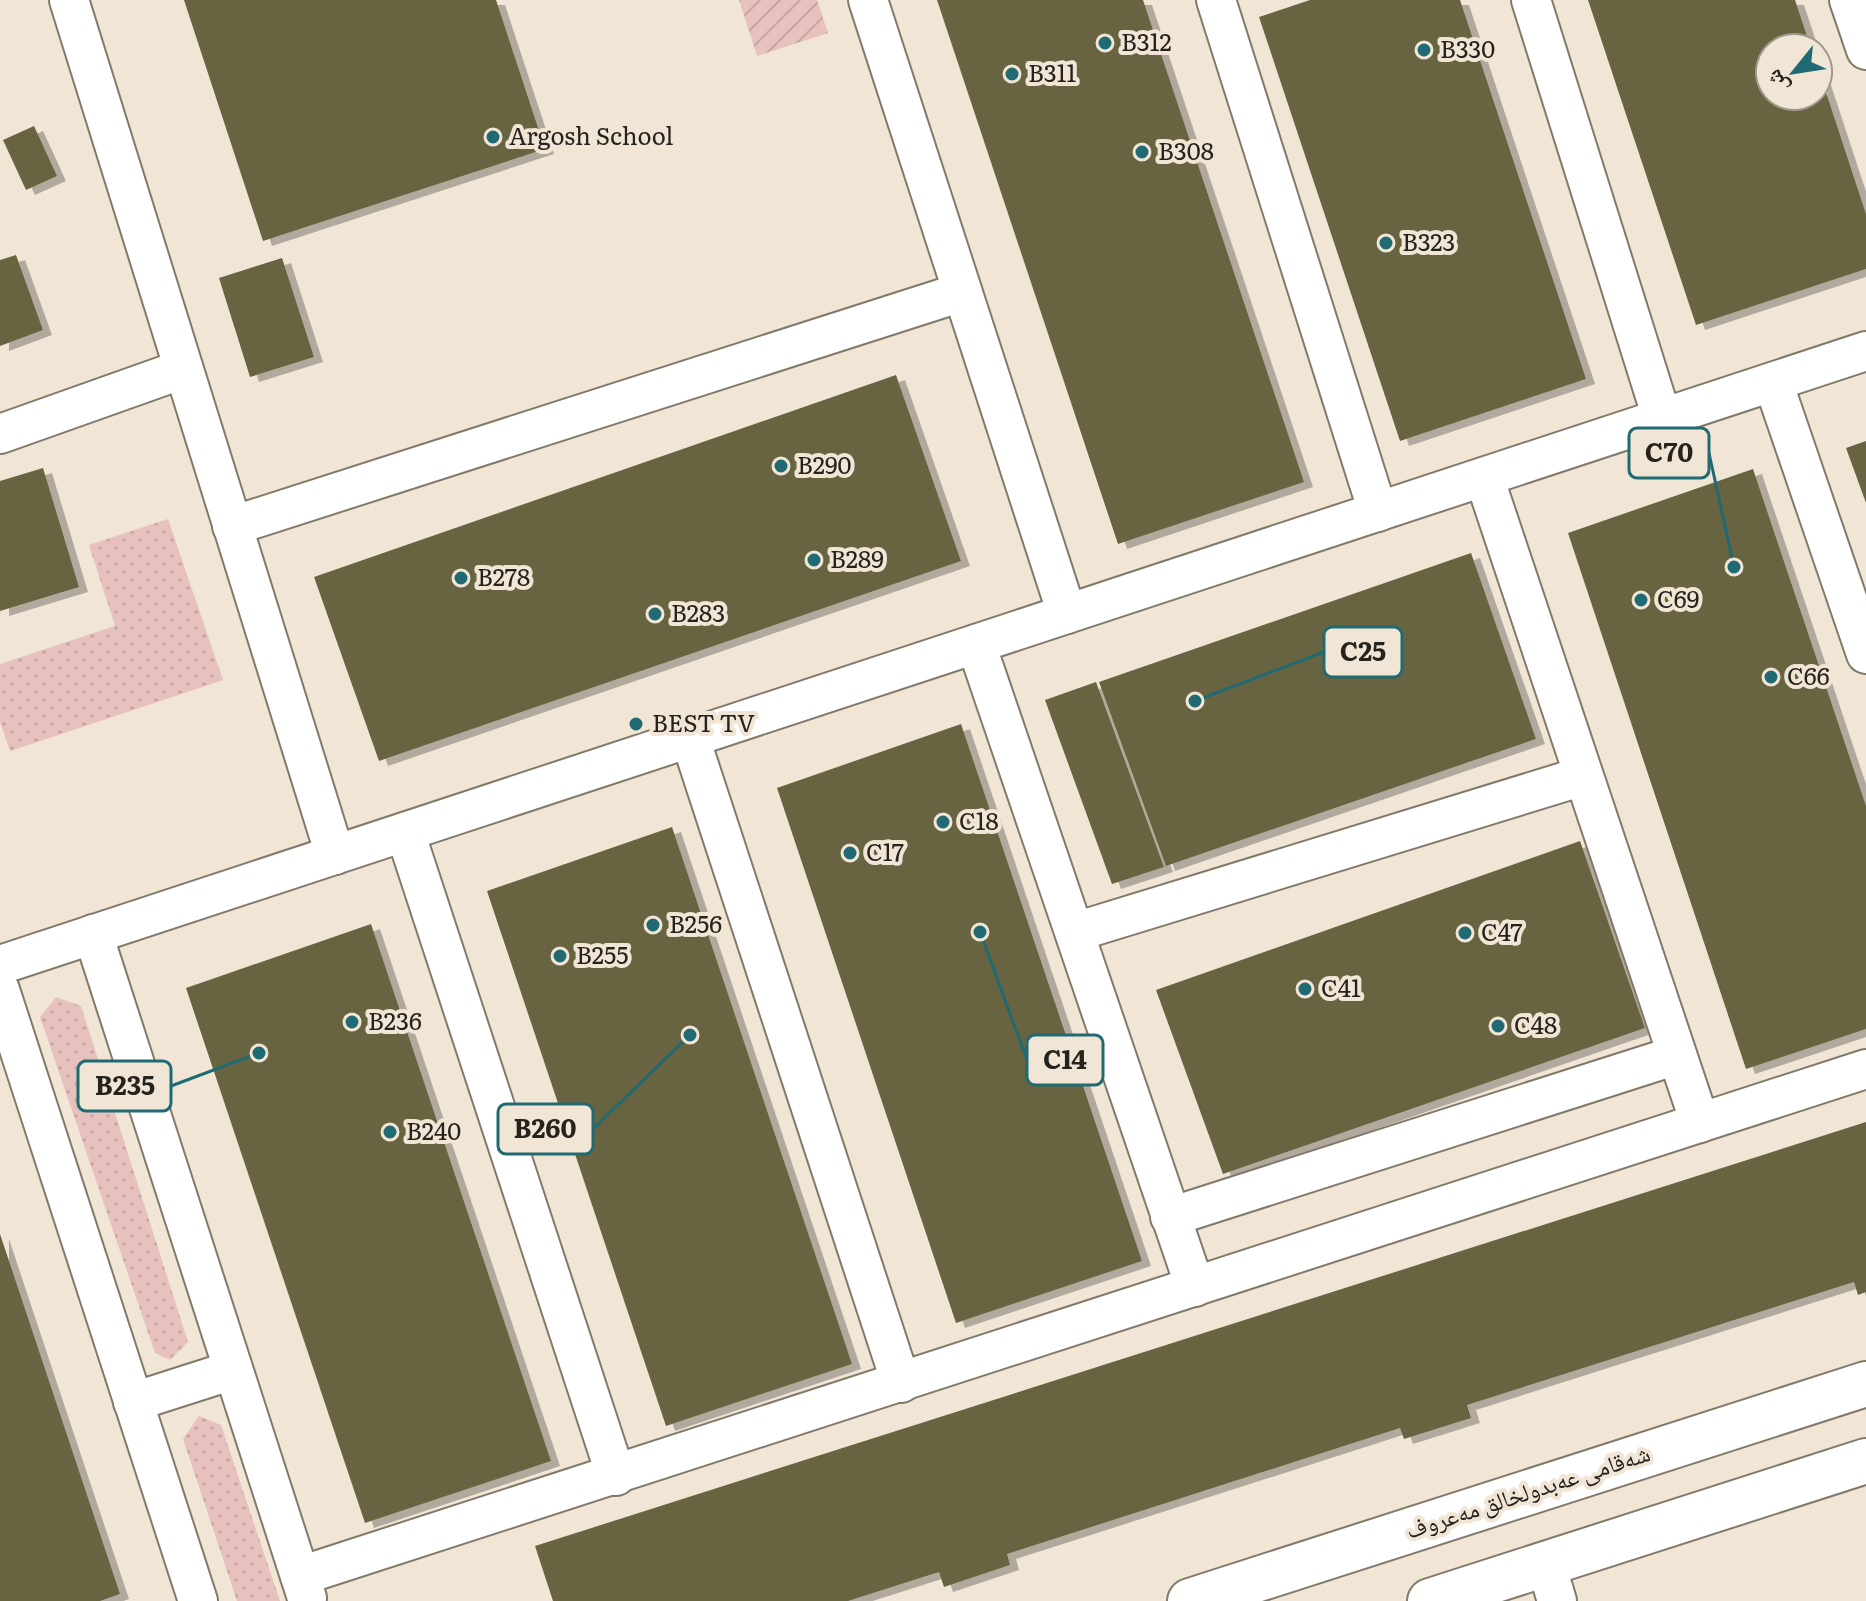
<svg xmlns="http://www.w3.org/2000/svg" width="1866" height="1601" viewBox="0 0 1866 1601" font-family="Literata,'Noto Naskh Arabic',serif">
<defs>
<pattern id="grass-dots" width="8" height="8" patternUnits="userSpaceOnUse" patternTransform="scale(2)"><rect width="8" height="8" fill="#e7c1bd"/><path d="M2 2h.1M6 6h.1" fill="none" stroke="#c6a6a2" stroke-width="1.8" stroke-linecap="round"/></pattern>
<pattern id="garden-furrows" width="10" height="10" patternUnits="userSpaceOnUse" patternTransform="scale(2)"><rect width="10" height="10" fill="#e7c1bd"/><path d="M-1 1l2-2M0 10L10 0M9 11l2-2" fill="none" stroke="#c6a6a2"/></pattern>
<filter id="shadow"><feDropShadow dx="9" dy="5" stdDeviation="0" flood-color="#0004"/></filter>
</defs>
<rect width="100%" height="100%" fill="#f1e6d6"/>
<!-- grass -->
<g fill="url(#grass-dots)">
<polygon points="168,519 223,680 10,751 0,722 0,664 115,626 89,545"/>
<polygon points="56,997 81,1006 188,1342 170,1360 155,1353 40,1017"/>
<polygon points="199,1416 221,1425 280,1601 237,1601 183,1439"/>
</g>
<!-- garden -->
<polygon fill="url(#garden-furrows)" points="739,0 817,0 828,33 757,56"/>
<!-- building -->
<g fill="#686441" filter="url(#shadow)">
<polygon points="184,0 496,0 545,149 263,241"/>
<polygon points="937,0 1143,0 1304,482 1118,544"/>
<polygon points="1310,0 1460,0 1586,379 1400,441 1259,17"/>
<polygon points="1588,0 1795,0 1811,48 1770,48 1770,96 1818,96 1819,71 1866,214 1866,269 1696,325"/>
<polygon points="34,126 57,176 26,190 3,140"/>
<polygon points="16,255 43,330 0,346 0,260"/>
<polygon points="282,258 314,357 250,377 219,278"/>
<polygon points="896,375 961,561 379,761 314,577"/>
<polygon points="1866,441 1866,503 1846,448"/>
<polygon points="43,468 79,587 0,611 0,481"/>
<polygon points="1753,469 1866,806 1866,1029 1746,1069 1568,533"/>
<polygon points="1471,553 1536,739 1166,866 1099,682"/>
<polygon points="1096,682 1164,867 1112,884 1045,700"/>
<polygon points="961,724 1142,1261 956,1323 777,788"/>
<polygon points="672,827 852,1364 666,1426 487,891"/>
<polygon points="1580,841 1645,1028 1223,1174 1156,990"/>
<polygon points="371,924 551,1461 365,1523 186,988"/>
<polygon points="1866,1122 1866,1292 1858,1295 1854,1282 1467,1405 1471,1418 1404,1439 1400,1428 1007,1554 1010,1565 944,1587 939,1572 848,1601 553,1601 535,1546"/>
<polygon points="0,1234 120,1594 100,1601 0,1601"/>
</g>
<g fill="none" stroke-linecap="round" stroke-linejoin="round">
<defs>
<g id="street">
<polyline points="69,0 335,855"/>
<polyline points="868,0 1067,614"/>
<polyline points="1216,0 1378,512"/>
<polyline points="1531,0 1662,418"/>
<polyline points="1849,0 1866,50"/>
<polyline points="1773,382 1866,654"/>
<polyline points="0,434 183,369"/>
<polyline points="1484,477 1700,1123"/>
<polyline points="232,526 962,292"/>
<polyline points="976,644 1195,1287"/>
<polyline points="690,738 901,1383"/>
<polyline points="405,832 616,1476"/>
<polyline points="1075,932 1583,776"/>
<polyline points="93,934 307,1598"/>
<polyline points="0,965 1866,351"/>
<polyline points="0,990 198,1601"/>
<polyline points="1170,1217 1677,1055"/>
<polyline points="133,1402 233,1370"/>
<polyline points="1546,1564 1557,1601"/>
<polyline points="300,1576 1866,1069"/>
</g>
<g id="secondary">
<polyline points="1190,1601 1866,1384"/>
<polyline points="1430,1601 1866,1461"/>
</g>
</defs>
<!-- street casing -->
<use href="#street" stroke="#82796a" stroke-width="42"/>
<!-- secondary casing -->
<use href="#secondary" stroke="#82796a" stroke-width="48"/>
<!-- street -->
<use href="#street" stroke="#fff" stroke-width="38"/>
<!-- secondary -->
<use href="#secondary" stroke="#fff" stroke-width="44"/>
</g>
<!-- markers -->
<g fill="#206b73" stroke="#f1e6d6" stroke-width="3">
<circle cx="1105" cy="43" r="8"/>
<circle cx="1424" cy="50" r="8"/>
<circle cx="1012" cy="74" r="8"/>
<circle cx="493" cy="137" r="8"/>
<circle cx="1142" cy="152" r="8"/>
<circle cx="1386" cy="243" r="8"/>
<circle cx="781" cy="466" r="8"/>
<circle cx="814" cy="560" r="8"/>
<circle cx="461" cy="578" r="8"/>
<circle cx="1641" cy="600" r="8"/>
<circle cx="655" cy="614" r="8"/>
<circle cx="1771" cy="677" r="8"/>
<circle cx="636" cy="724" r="8"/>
<circle cx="943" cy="822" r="8"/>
<circle cx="850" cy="853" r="8"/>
<circle cx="653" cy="925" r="8"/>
<circle cx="1465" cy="933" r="8"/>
<circle cx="560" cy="956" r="8"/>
<circle cx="1305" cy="989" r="8"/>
<circle cx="352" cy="1022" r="8"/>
<circle cx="1498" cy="1026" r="8"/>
<circle cx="390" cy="1132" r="8"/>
</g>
<g text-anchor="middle" stroke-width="8" stroke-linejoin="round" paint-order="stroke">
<!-- poi labels -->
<g font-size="24" fill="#26221c" stroke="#f1e6d6" text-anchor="start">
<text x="1121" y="51">B312</text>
<text x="1440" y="58">B330</text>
<text x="1028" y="82">B311</text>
<text x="509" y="145">Argosh School</text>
<text x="1158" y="160">B308</text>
<text x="1402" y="251">B323</text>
<text x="797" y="474">B290</text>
<text x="830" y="568">B289</text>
<text x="477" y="586">B278</text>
<text x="1657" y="608">C69</text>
<text x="671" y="622">B283</text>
<text x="1787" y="685">C66</text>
<text x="652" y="732">BEST TV</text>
<text x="959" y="830">C18</text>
<text x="866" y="861">C17</text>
<text x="669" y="933">B256</text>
<text x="1481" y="941">C47</text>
<text x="576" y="964">B255</text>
<text x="1321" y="997">C41</text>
<text x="368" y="1030">B236</text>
<text x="1514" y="1034">C48</text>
<text x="406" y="1140">B240</text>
</g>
<!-- street labels -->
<g font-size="24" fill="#26221c" stroke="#f1e6d6">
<text transform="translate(1528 1492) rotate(-18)" y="8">شەقامی عەبدولخالق مەعروف</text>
</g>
</g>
<!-- callouts -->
<path fill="none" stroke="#206b73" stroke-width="3" d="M1734 567L1709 453M1195 701L1324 652M980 932L1027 1060M259 1053L171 1086M690 1035L593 1129"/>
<g fill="#206b73" stroke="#f1e6d6" stroke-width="3">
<circle cx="1734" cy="567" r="8"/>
<circle cx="1195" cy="701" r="8"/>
<circle cx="980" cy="932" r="8"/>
<circle cx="259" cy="1053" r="8"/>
<circle cx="690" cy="1035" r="8"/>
</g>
<g fill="#f1e6d6" stroke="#206b73" stroke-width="3">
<rect x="1629" y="428" width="80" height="50" rx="8"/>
<rect x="1324" y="627" width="78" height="50" rx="8"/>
<rect x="1027" y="1035" width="76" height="50" rx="8"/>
<rect x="78" y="1061" width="93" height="50" rx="8"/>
<rect x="498" y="1104" width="95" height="50" rx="8"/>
</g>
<g font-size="26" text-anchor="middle" font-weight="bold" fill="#26221c">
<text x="1669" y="462">C70</text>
<text x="1363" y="661">C25</text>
<text x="1065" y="1069">C14</text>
<text x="125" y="1095">B235</text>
<text x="545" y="1138">B260</text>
</g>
<!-- north arrow -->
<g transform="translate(1794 72) rotate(240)"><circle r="38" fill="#f1e6d6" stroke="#a0988c" stroke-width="2"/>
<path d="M0-6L14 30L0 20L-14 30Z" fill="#206b73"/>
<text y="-12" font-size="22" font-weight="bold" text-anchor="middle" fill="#26221c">ش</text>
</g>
</svg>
